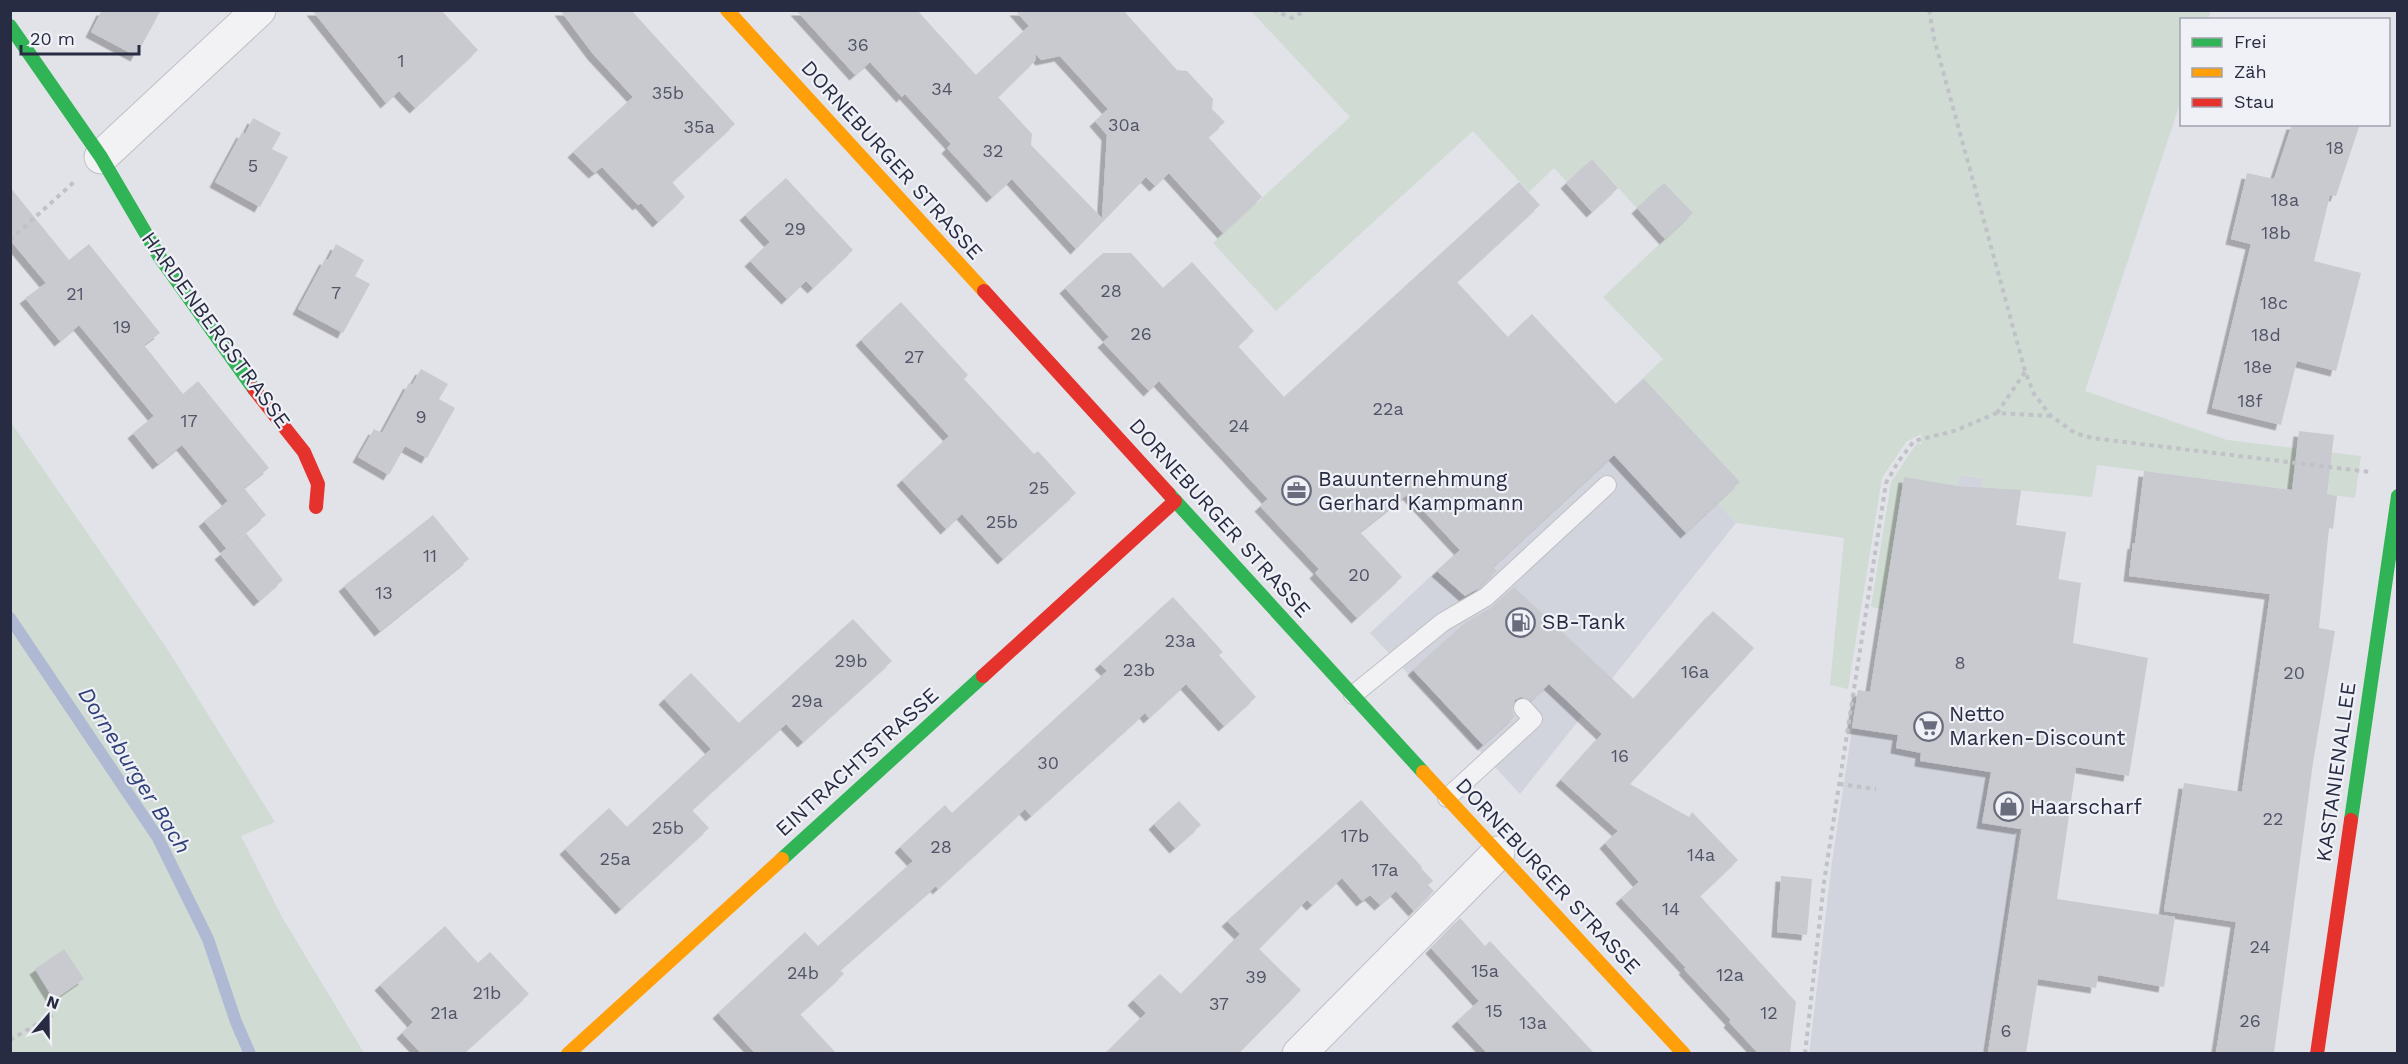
<svg xmlns="http://www.w3.org/2000/svg" width="2408" height="1064" viewBox="0 0 2408 1064" font-family="'Work Sans',sans-serif">
<defs>
<filter id="shadow"><feDropShadow dx="-5.5" dy="5.5" stdDeviation="0" flood-color="#0004"/></filter>
</defs>
<rect width="100%" height="100%" fill="#e2e3e8"/>
<!-- built -->
<g fill="#d2d4dd">
<polygon points="1643,378 1740,482 1718,503 1736,523 1520,794 1370,633"/>
<polygon points="1959,475 1983,478 1982,487 2021,490 2016,525 2066,532 1985,1053 1809,1054 1832,862 1858,690 1870,692 1904,477 1957,485"/>
</g>
<!-- green -->
<g fill="#d0dbd3">
<polygon points="1251,11 2211,11 2208,19 2182,20 2181,100 2085,391 2227,440 2361,456 2355,498 2097,465 2092,497 1982,487 1983,478 1960,475 1957,486 1904,478 1883,609 1871,607 1891,482 1914,447 1918,443 1922,444 1921,434 1906,442 1882,478 1848,689 1830,685 1844,538 1736,523 1718,503 1740,482 1643,378 1663,359 1603,297 1665,239 1592,159 1567,182 1554,168 1529,192 1473,131 1276,311 1213,243 1350,117"/>
<polygon points="10,421 166,647 275,822 241,836 282,917 364,1053 11,1053"/>
</g>
<g fill="none" stroke-linecap="round" stroke-linejoin="round">
<!-- stream -->
<polyline stroke="#afb9d4" stroke-width="12" points="10,618 158,838 208,939 236,1022 250,1054"/>
</g>
<!-- building -->
<g fill="#c9cad0" fill-rule="evenodd" filter="url(#shadow)">
<polygon points="102,10 161,10 136,56 91,32"/>
<polygon points="312,10 441,10 478,50 415,108 399,91 386,103"/>
<polygon points="560,10 631,10 735,124 672,182 685,197 658,222 641,203 638,205 602,167 594,173 573,152 633,97 593,54"/>
<path d="M 796,10 L 917,10 L 976,75 L 1029,26 L 1015,10 L 1123,10 L 1177,70 L 1187,71 L 1213,99 L 1212,109 L 1225,122 L 1208,137 L 1262,197 L 1223,233 L 1169,173 L 1155,186 L 1146,177 L 1076,249 L 1012,179 L 992,197 L 947,148 L 951,144 L 905,94 L 902,97 L 870,62 L 855,75 ZM 1036,54 L 1041,60 L 1060,56 L 1108,109 L 1095,121 L 1107,135 L 1102,218 L 1031,145 L 1032,134 L 998,97 L 1035,61 Z"/>
<polygon points="253,118 281,133 272,149 288,157 260,207 215,182 242,132 245,134"/>
<polygon points="2292,124 2360,124 2336,196 2330,195 2314,261 2361,273 2336,371 2297,361 2281,425 2212,408 2251,244 2231,239 2247,173 2274,179"/>
<polygon points="1592,159 1618,188 1592,212 1566,183"/>
<polygon points="786,178 853,250 813,288 806,281 787,299 750,261 770,242 745,215"/>
<polygon points="1519,182 1540,205 1457,282 1508,337 1532,314 1616,404 1644,379 1740,482 1686,533 1614,455 1493,567 1497,571 1479,588 1465,596 1437,571 1460,550 1408,494 1360,532 1402,577 1357,618 1315,573 1319,569 1260,506 1268,499 1159,381 1149,391 1103,342 1109,337 1065,288 1103,253 1131,253 1163,288 1192,262 1254,331 1238,346 1284,397"/>
<polygon points="1664,183 1693,213 1665,239 1637,208"/>
<polygon points="10,187 69,260 89,244 160,333 144,345 183,394 198,381 269,468 244,488 266,515 226,548 204,521 228,501 182,445 158,464 133,433 154,416 79,325 60,341 25,298 46,283 10,240"/>
<polygon points="336,244 364,260 355,276 370,284 343,333 298,309 325,259 328,260"/>
<polygon points="901,302 968,375 964,379 1034,454 1038,451 1076,493 1003,559 962,514 946,529 902,480 949,436 861,340"/>
<polygon points="421,369 448,384 439,399 455,408 427,458 405,446 389,475 358,457 374,429 388,436 382,433 409,383 412,385"/>
<polygon points="2299,431 2334,435 2327,494 2337,496 2333,529 2329,528 2319,628 2335,631 2313,763 2274,1053 2216,1053 2236,922 2164,911 2184,783 2242,792 2270,594 2129,576 2133,543 2135,544 2144,471 2292,490"/>
<polygon points="1904,477 1957,486 2021,490 2016,525 2066,532 2058,579 2081,583 2073,643 2148,658 2129,776 2076,767 2057,899 2175,917 2164,987 2098,975 2096,988 2038,979 2026,1053 1988,1053 2022,827 2020,829 1982,823 1991,772 1920,761 1921,753 1896,748 1898,735 1852,728 1858,690 1870,692"/>
<polygon points="433,515 469,559 380,631 344,586"/>
<polygon points="246,533 283,580 259,601 220,554"/>
<polygon points="1514,587 1634,699 1713,611 1754,648 1630,784 1689,817 1692,812 1738,860 1700,896 1796,1002 1790,1053 1758,1053 1729,1022 1731,1020 1684,969 1686,968 1621,898 1639,882 1605,843 1618,831 1561,780 1602,734 1549,684 1531,701 1521,697 1515,700 1512,710 1515,716 1483,745 1413,670 1466,622 1492,607"/>
<polygon points="1173,597 1223,652 1219,655 1256,697 1224,726 1186,684 1149,718 1145,713 1031,816 1025,809 938,889 936,886 840,970 844,974 800,1014 836,1053 755,1053 718,1013 805,932 818,946 913,861 900,847 945,805 952,813 1107,671 1100,664"/>
<polygon points="853,619 892,661 803,742 786,724 692,810 709,828 621,909 565,849 609,808 627,827 711,749 664,699 691,673 739,723"/>
<polygon points="1361,800 1422,867 1421,868 1433,881 1428,885 1434,891 1414,911 1396,891 1380,905 1370,895 1362,901 1342,878 1312,905 1307,900 1259,949 1301,990 1239,1053 1106,1053 1146,1013 1133,1000 1160,974 1181,994 1240,934 1227,921"/>
<polygon points="1179,801 1201,825 1175,848 1154,824"/>
<polygon points="1781,876 1812,879 1807,935 1777,932"/>
<polygon points="1460,918 1485,946 1490,941 1594,1053 1487,1053 1457,1021 1479,1001 1431,948"/>
<polygon points="445,926 478,963 490,952 529,994 464,1053 421,1053 402,1033 413,1022 380,985"/>
<polygon points="64,949 84,979 54,1000 35,969"/>
</g>
<g fill="none" stroke-linecap="round" stroke-linejoin="round">
<defs>
<g id="lane">
<polyline points="1353,695 1443,622 1486,597 1607,485"/>
<polyline points="1447,798 1533,719 1523,708"/>
</g>
<g id="street">
<polyline points="101,157 259,10"/>
<polyline points="1299,1054 1498,853"/>
</g>
</defs>
<!-- lane casing -->
<use href="#lane" stroke="#bfc0c6" stroke-width="20"/>
<!-- street casing -->
<use href="#street" stroke="#bfc0c6" stroke-width="35"/>
<!-- path -->
<g stroke="#c1c2c8" stroke-width="4" stroke-dasharray="4.5 4.5" stroke-linecap="butt">
<polyline points="1273,10 1292,18 1307,10"/>
<polyline points="1929,10 1934,38 2025,371 2034,394 2051,416 2075,433 2092,438 2370,472"/>
<polyline points="10,240 74,182"/>
<polyline points="1997,413 2025,372"/>
<polyline points="1839,784 1876,789"/>
<polyline points="10,1040 56,1013"/>
<polyline points="1805,1054 1824,882 1886,483 1898,462 1914,441 1954,431 1997,413 2050,416"/>
</g>
<!-- lane -->
<use href="#lane" stroke="#f2f2f4" stroke-width="18"/>
<!-- street -->
<use href="#street" stroke="#f2f2f4" stroke-width="33"/>
<!-- fast -->
<g stroke="#30b455" stroke-width="14">
<polyline points="10,26 101,157 159,256 254,389"/>
<polyline points="1169,494 1423,772"/>
<polyline points="2351,820 2398,496"/>
<polyline points="782,859 983,676"/>
</g>
<!-- slow -->
<g stroke="#ff9f0a" stroke-width="14">
<polyline points="727,10 984,291"/>
<polyline points="1423,772 1684,1054"/>
<polyline points="568,1054 782,859"/>
</g>
<!-- jam -->
<g stroke="#e5322d" stroke-width="14">
<polyline points="984,291 1169,494"/>
<polyline points="254,389 304,452 318,484 316,507"/>
<polyline points="983,676 1175,501"/>
<polyline points="2317,1054 2351,820"/>
</g>
</g>
<!-- icons -->
<defs>
<symbol id="office-ring" viewBox="-11 -11 22 22"><circle r="9.5" fill="#f0f1f7" stroke="#696c7c" stroke-width="1.5"/><path d="M-6-3h4V-5.5h4V-3h4V5H-6ZM-1-4.5V-3h2v-1.5ZM-6 0V1H6V0Z" fill="#696c7c"/></symbol>
<symbol id="fuel-ring" viewBox="-11 -11 22 22"><circle r="9.5" fill="#f0f1f7" stroke="#696c7c" stroke-width="1.5"/><path d="M-5.5-6h7V0h2V4h1.3V-2.5L3-4.5l.8-.8L6-3V5H2.5V1h-1V6h-7ZM-4.2-4.7v3.2H.2V-4.7Z" fill="#696c7c"/></symbol>
<symbol id="supermarket-ring" viewBox="-11 -11 22 22"><circle r="9.5" fill="#f0f1f7" stroke="#696c7c" stroke-width="1.5"/><path d="M-6-5.5h2.5l.6 2H6L4.5 2H-2.5L-4.4-4H-6ZM-1.5 3.2a1.3 1.3 0 1 0 .1 0ZM3 3.2a1.3 1.3 0 1 0 .1 0Z" fill="#696c7c"/></symbol>
<symbol id="shop-ring" viewBox="-11 -11 22 22"><circle r="9.5" fill="#f0f1f7" stroke="#696c7c" stroke-width="1.5"/><path d="M-5-2.5h2.3a2.7 3.5 0 0 1 5.4 0H5L5.5 6h-11ZM-1.5-2.5h3a1.5 2.3 0 0 0-3 0Z" fill="#696c7c"/></symbol>
</defs>
<g fill-rule="evenodd">
<use href="#office-ring" x="1280" y="474" width="33" height="33"/>
<use href="#fuel-ring" x="1504" y="606" width="33" height="33"/>
<use href="#supermarket-ring" x="1912" y="710" width="33" height="33"/>
<use href="#shop-ring" x="1992" y="790" width="33" height="33"/>
</g>
<g text-anchor="middle" stroke-width="4.5" stroke-linejoin="round" paint-order="stroke">
<!-- number labels -->
<g font-size="18" fill="#525567">
<text x="858" y="51">36</text>
<text x="401" y="67">1</text>
<text x="942" y="95">34</text>
<text x="668" y="99">35b</text>
<text x="1124" y="131">30a</text>
<text x="699" y="133">35a</text>
<text x="2335" y="154">18</text>
<text x="993" y="157">32</text>
<text x="253" y="172">5</text>
<text x="2285" y="206">18a</text>
<text x="795" y="235">29</text>
<text x="2276" y="239">18b</text>
<text x="1111" y="297">28</text>
<text x="336" y="299">7</text>
<text x="75" y="300">21</text>
<text x="2274" y="309">18c</text>
<text x="122" y="333">19</text>
<text x="1141" y="340">26</text>
<text x="2266" y="341">18d</text>
<text x="914" y="363">27</text>
<text x="2258" y="373">18e</text>
<text x="2250" y="407">18f</text>
<text x="1388" y="415">22a</text>
<text x="421" y="423">9</text>
<text x="189" y="427">17</text>
<text x="1239" y="432">24</text>
<text x="1039" y="494">25</text>
<text x="1002" y="528">25b</text>
<text x="430" y="562">11</text>
<text x="1359" y="581">20</text>
<text x="384" y="599">13</text>
<text x="1180" y="647">23a</text>
<text x="851" y="667">29b</text>
<text x="1960" y="669">8</text>
<text x="1139" y="676">23b</text>
<text x="1695" y="678">16a</text>
<text x="2294" y="679">20</text>
<text x="807" y="707">29a</text>
<text x="1620" y="762">16</text>
<text x="1048" y="769">30</text>
<text x="2273" y="825">22</text>
<text x="668" y="834">25b</text>
<text x="1355" y="842">17b</text>
<text x="941" y="853">28</text>
<text x="1701" y="861">14a</text>
<text x="615" y="865">25a</text>
<text x="1385" y="876">17a</text>
<text x="1671" y="915">14</text>
<text x="2260" y="953">24</text>
<text x="1485" y="977">15a</text>
<text x="803" y="979">24b</text>
<text x="1730" y="981">12a</text>
<text x="1256" y="983">39</text>
<text x="487" y="999">21b</text>
<text x="1219" y="1010">37</text>
<text x="1494" y="1017">15</text>
<text x="444" y="1019">21a</text>
<text x="1769" y="1019">12</text>
<text x="2250" y="1027">26</text>
<text x="1533" y="1029">13a</text>
<text x="2006" y="1037">6</text>
</g>
<!-- street labels -->
<g font-size="21" fill="#282c42" stroke="#f0f1f7">
<text transform="translate(892 160) rotate(48)" y="7">DORNEBURGER STRASSE</text>
<text transform="translate(216 330) rotate(54)" y="7">HARDENBERGSTRASSE</text>
<text transform="translate(1220 518) rotate(48)" y="7">DORNEBURGER STRASSE</text>
<text transform="translate(857 762) rotate(-42)" y="7">EINTRACHTSTRASSE</text>
<text transform="translate(2336 772) rotate(-82)" y="7">KASTANIENALLEE</text>
<text transform="translate(1548 876) rotate(47)" y="7">DORNEBURGER STRASSE</text>
</g>
<!-- poi labels -->
<g font-size="21" fill="#282c42" stroke="#f0f1f7" text-anchor="start">
<text x="1318" y="486">Bauunternehmung<tspan x="1318" dy="24">Gerhard Kampmann</tspan></text>
<text x="1542" y="629">SB-Tank</text>
<text x="1949" y="721">Netto<tspan x="1949" dy="24">Marken-Discount</tspan></text>
<text x="2030" y="814">Haarscharf</text>
</g>
<!-- water labels -->
<g font-size="22" font-style="italic" fill="#304078" stroke="#f0f1f7">
<text transform="translate(135 770) rotate(58)" y="8">Dorneburger Bach</text>
</g>
</g>
<!-- border -->
<rect width="2408" height="1064" fill="none" stroke="#282c42" stroke-width="24"/>
<!-- legend -->
<rect x="2180" y="18" width="210" height="108" fill="#f0f1f7" stroke="#a0a2af" stroke-width="1.5"/>
<rect x="2192" y="38" width="30" height="9" fill="#30b455" stroke="#a0a2af" stroke-width="1.5"/>
<text x="2234" y="48" font-size="18" fill="#282c42">Frei</text>
<rect x="2192" y="68" width="30" height="9" fill="#ff9f0a" stroke="#a0a2af" stroke-width="1.5"/>
<text x="2234" y="78" font-size="18" fill="#282c42">Zäh</text>
<rect x="2192" y="98" width="30" height="9" fill="#e5322d" stroke="#a0a2af" stroke-width="1.5"/>
<text x="2234" y="108" font-size="18" fill="#282c42">Stau</text>
<!-- north arrow -->
<g transform="translate(48 1016) rotate(20)" stroke="#f0f1f7" stroke-width="4.5" paint-order="stroke">
<path d="M0-4.5L10 22L0 15L-10 22Z" fill="#282c42"/>
<text y="-9" font-size="16" font-weight="bold" text-anchor="middle" fill="#282c42">N</text>
</g>
<!-- scale -->
<path d="M21 45v9h118v-9" fill="none" stroke="#282c42" stroke-width="3"/>
<text x="30" y="45" font-size="18" fill="#282c42" stroke="#f0f1f7" stroke-width="4.5" paint-order="stroke">20 m</text>
</svg>
